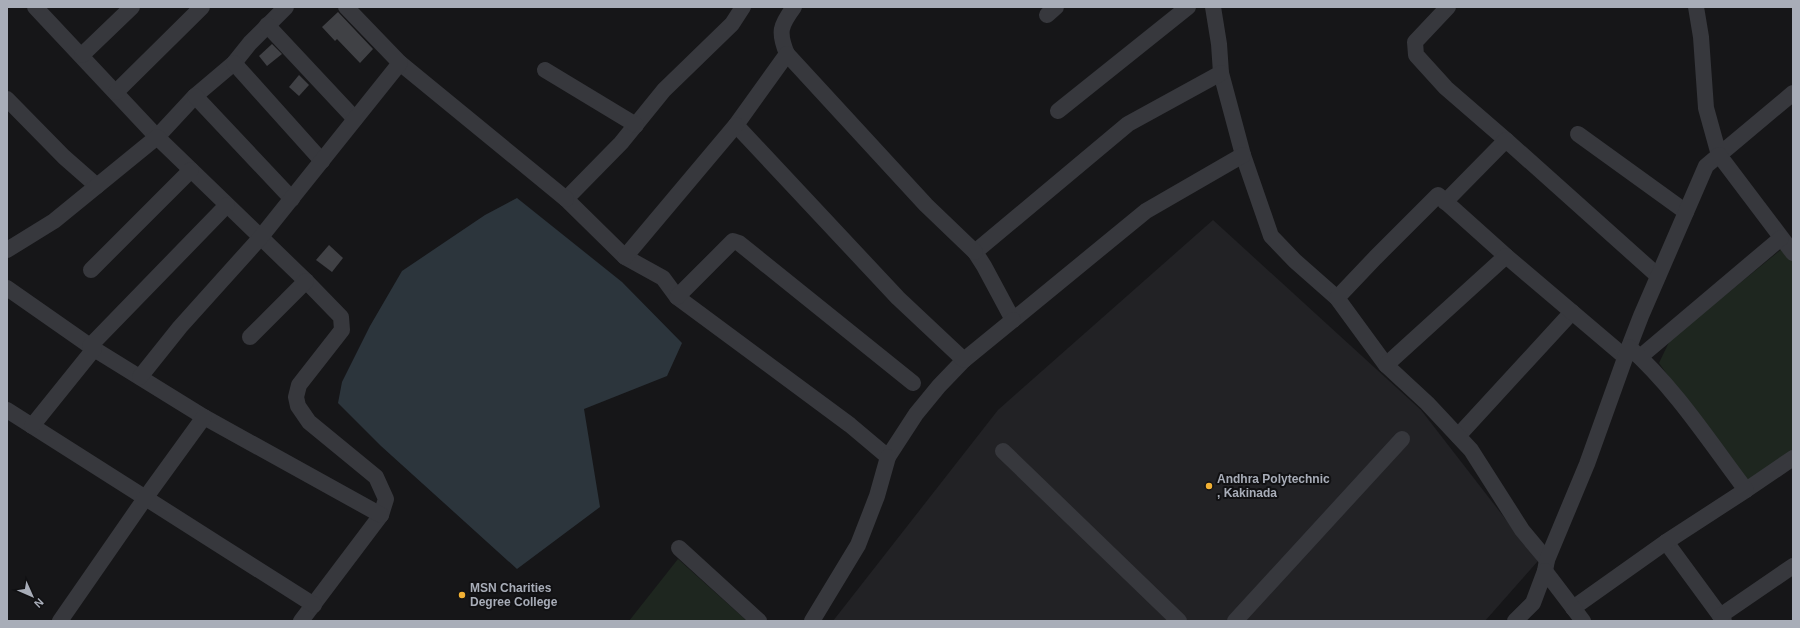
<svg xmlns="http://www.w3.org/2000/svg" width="1800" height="628" viewBox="0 0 1800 628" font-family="Arial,sans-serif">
<rect width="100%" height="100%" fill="#161618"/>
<!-- built -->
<polygon fill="#222225" points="1213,220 1421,410 1538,561 1485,621 833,621 998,410"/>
<!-- green -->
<g fill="#1e261f">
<polygon points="1783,248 1793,261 1793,451 1744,483 1659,363 1670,340"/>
<polygon points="678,559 747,621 629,621"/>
</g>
<!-- water -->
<polygon fill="#2c353c" points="517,198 622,282 682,343 667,376 584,409 600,507 517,569 381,446 338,403 342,382 370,326 402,271 485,215"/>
<!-- building -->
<g fill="#404145">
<polygon points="338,12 373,49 360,63 337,39 335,41 322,27"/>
<polygon points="272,44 282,54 267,66 259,56"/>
<polygon points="299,75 309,85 299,96 289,87"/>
<polygon points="329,245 343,258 332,272 316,260"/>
</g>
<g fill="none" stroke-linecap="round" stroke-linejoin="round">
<!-- minor -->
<g stroke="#37383d" stroke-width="16">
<polyline points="35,7 157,137 195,96 234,63 250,43 286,7"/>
<polyline points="743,7 732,24 664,90 621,143 566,199 625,257 663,278 677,297 850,425 888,457 916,414 939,386 964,360"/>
<polyline points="1213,7 1219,44 1221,73 1243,155 1271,236 1295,261 1337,298"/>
<polyline points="1448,7 1415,42 1416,55 1446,88 1506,140"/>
<polyline points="1696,7 1701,37 1706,108 1719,155 1793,93"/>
<polyline points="1047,15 1056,7"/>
<polyline points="267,25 355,119"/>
<path d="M 787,54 C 778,32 780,26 794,7"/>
<polyline points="82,55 132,7"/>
<polyline points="234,63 322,161"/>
<polyline points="400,63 566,199"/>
<polyline points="545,70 636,125"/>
<polyline points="1221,73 1128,124 975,252 984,266 1013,320 1146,211 1243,155"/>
<polyline points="116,92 202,7"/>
<polyline points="195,96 292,199"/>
<polyline points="7,99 64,157 97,186"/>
<polyline points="1058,111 1188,7"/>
<polyline points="1578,134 1686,212"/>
<polyline points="1445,202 1506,140 1658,276"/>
<polyline points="7,250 54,221 157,137 306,281 341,317 342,330 299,385 296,397 298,406 309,422 376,477 386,499 381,515 301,621"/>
<polyline points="975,252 926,205 787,54 736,125 898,298 964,360 1013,320"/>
<polyline points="625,257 736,125"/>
<polyline points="91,270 191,170"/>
<polyline points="7,288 90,346"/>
<polyline points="677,297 733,241 739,243 913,383"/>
<polyline points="250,337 306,281"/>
<polyline points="1629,347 1641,316 1706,166 1719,155 1793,253"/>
<polyline points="94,349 204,417 381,515"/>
<polyline points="1640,357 1781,238"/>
<polyline points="1386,365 1337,298 1375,258 1438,195 1506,256"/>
<polyline points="140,377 180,327 260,238 400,63 346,7"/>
<polyline points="7,410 314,605"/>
<polyline points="32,426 94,349 90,346 227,205"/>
<polyline points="1458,436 1572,312"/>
<polyline points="1003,451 1179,621"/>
<polyline points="1746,490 1793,458"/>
<polyline points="1666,542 1724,621"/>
<polyline points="679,548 759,621"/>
<polyline points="1547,560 1522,530 1471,450 1427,403 1386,365 1506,256 1625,357"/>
<path d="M 1545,571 L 1547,560 L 1587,464 L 1629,347 C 1675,388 1709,441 1746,490 L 1666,542 L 1573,608"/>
<polyline points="1720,616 1793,566"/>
<polyline points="60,621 146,497 204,417"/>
<polyline points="812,621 858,545 877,496 888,457"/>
<polyline points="1235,621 1402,439"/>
<polyline points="1515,621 1533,603 1545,571 1583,621"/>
</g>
</g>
<!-- markers -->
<g fill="#f2b134" stroke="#111113" stroke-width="1.5">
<circle cx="1209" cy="486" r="4"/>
<circle cx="462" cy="595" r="4"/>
</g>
<g text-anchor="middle" stroke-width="4" stroke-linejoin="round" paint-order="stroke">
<!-- poi labels -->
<g font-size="12" font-weight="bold" fill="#a8adb8" stroke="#111113" text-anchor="start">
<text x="1217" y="483">Andhra Polytechnic<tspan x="1217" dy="14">, Kakinada</tspan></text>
<text x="470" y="592">MSN Charities<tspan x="470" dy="14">Degree College</tspan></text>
</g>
</g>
<!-- border -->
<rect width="1800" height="628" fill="none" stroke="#a8adb8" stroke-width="16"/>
<!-- north arrow -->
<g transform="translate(32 596) rotate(135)" stroke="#111113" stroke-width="3" paint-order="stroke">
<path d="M0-3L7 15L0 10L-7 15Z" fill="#a8adb8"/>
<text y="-6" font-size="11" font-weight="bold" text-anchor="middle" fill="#a8adb8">N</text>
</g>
</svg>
